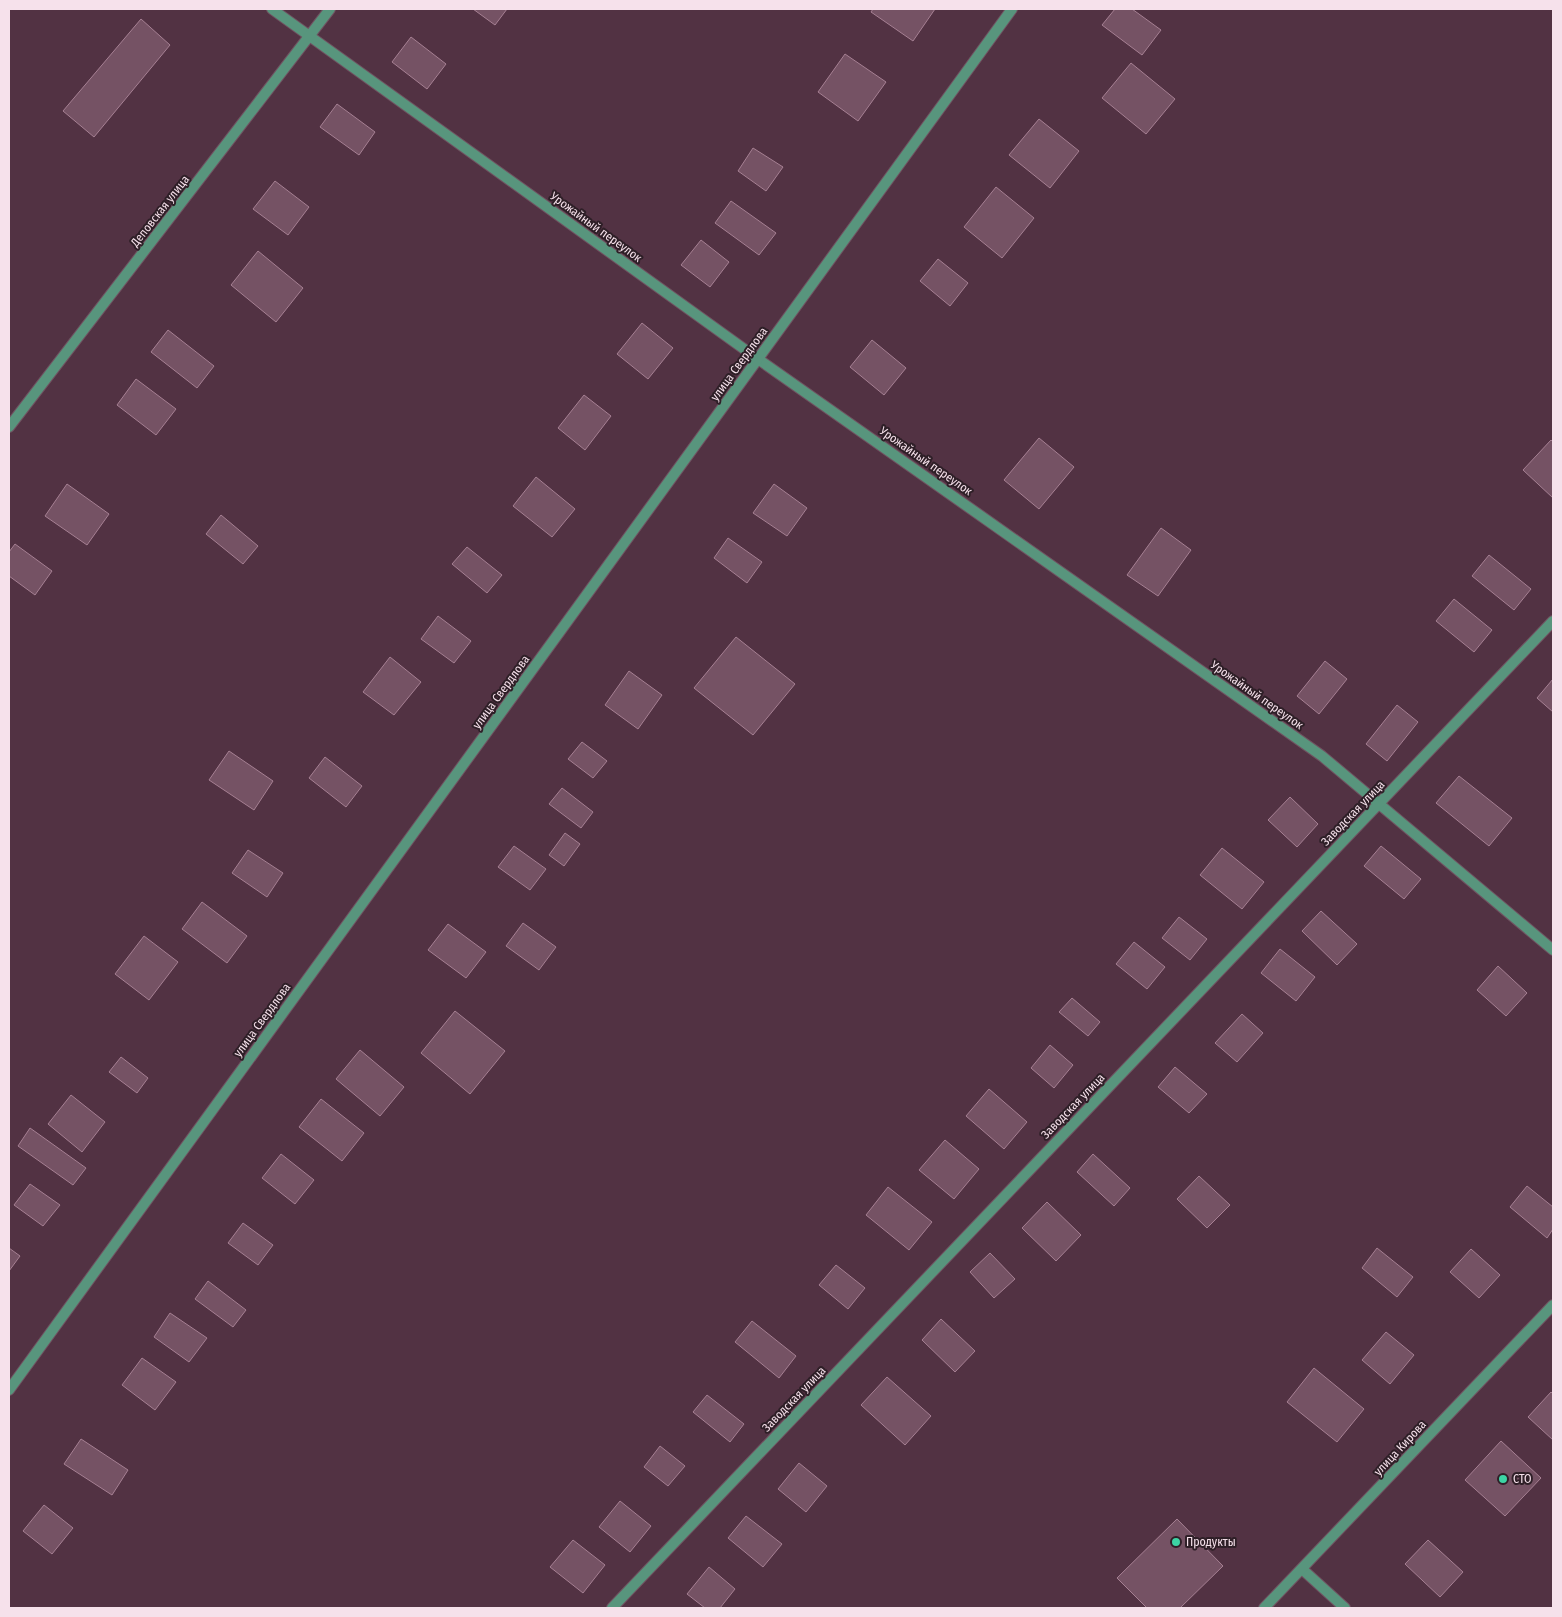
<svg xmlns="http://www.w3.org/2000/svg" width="1562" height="1617" viewBox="0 0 1562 1617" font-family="'Fira Sans Condensed',sans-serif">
<rect width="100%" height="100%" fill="#523243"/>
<!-- building -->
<g fill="#755264" stroke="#a68093">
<polygon points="473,9 507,9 495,25"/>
<polygon points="873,9 935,9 913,41 871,12"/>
<polygon points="1115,9 1132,9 1161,30 1142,55 1102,25"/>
<polygon points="141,19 170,45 94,137 63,111"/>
<polygon points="411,37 446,64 427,89 392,62"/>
<polygon points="845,54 886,82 858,121 818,92"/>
<polygon points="1131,63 1175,99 1146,134 1102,98"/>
<polygon points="337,104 375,132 359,155 320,127"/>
<polygon points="1039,119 1079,151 1050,188 1009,155"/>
<polygon points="753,148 783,167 766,191 738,171"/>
<polygon points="275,181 309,207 288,235 253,209"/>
<polygon points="996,187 1034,218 1002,258 964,227"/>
<polygon points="731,201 776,233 759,255 715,223"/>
<polygon points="701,240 729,262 710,287 681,265"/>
<polygon points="258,251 303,288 276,322 231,285"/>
<polygon points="938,259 968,283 950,306 920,281"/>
<polygon points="642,323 673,348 648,379 617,354"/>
<polygon points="168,330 214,366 197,388 151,352"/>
<polygon points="872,340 906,368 884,395 850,367"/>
<polygon points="136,379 176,409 156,435 117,405"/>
<polygon points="584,395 611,416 585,450 558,428"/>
<polygon points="1039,438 1074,467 1039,509 1004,480"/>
<polygon points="1551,440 1553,442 1553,498 1523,470"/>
<polygon points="536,477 575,509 552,537 513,506"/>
<polygon points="67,484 109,514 87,545 45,516"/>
<polygon points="774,484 807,508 787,536 753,513"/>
<polygon points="221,515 258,546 243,564 206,534"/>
<polygon points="1161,528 1191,550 1158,596 1127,575"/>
<polygon points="728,538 762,562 747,583 714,558"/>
<polygon points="15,544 52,571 35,595 9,576 9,552"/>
<polygon points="467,547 502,575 487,593 452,564"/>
<polygon points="1489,555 1531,589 1514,610 1472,576"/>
<polygon points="1454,599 1492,630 1474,652 1436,621"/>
<polygon points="438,616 471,641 454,663 421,639"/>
<polygon points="736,637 795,684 753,735 694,688"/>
<polygon points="390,657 421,682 394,715 363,692"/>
<polygon points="1325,661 1347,679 1319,714 1297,696"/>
<polygon points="629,671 662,695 638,729 605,705"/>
<polygon points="1553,679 1553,712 1537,698"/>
<polygon points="1397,705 1418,722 1387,761 1366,744"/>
<polygon points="582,742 607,761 593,778 568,759"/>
<polygon points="229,751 273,781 254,810 209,780"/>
<polygon points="325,757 362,786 346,807 309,778"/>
<polygon points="1459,776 1512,818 1489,846 1436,803"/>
<polygon points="562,788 593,812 581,828 549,804"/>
<polygon points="1290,797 1318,824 1297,847 1268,820"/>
<polygon points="565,833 580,844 564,866 549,855"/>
<polygon points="514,846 546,869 530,890 498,867"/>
<polygon points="1381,846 1421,879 1404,899 1364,866"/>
<polygon points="1222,848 1264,882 1242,909 1200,875"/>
<polygon points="248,850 283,873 267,897 232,873"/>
<polygon points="202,902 247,936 227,963 182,929"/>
<polygon points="1321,911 1357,944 1337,965 1302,931"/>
<polygon points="1179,917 1207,939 1190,960 1162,938"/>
<polygon points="523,923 556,947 539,970 506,946"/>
<polygon points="448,924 486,952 466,978 428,950"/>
<polygon points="144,936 178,962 149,1000 115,974"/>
<polygon points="1134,942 1165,967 1147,989 1116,964"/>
<polygon points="1280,949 1315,977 1296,1001 1261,973"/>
<polygon points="1498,966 1527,993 1506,1016 1477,990"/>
<polygon points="1072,998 1100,1022 1088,1036 1059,1012"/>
<polygon points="455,1011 505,1051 470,1094 421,1053"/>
<polygon points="1242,1014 1263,1033 1237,1062 1215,1043"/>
<polygon points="1050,1045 1073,1065 1054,1088 1031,1068"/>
<polygon points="360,1050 404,1087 380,1116 336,1079"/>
<polygon points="121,1057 148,1078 137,1093 109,1072"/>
<polygon points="1175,1067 1207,1094 1189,1113 1158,1087"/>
<polygon points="989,1089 1027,1122 1004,1149 966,1116"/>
<polygon points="71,1095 105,1122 82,1152 48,1124"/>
<polygon points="321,1099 364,1133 342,1161 299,1127"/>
<polygon points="30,1128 86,1168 73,1185 18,1146"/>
<polygon points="945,1140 979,1169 954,1199 919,1170"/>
<polygon points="281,1154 314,1180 295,1204 262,1178"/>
<polygon points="1093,1154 1130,1188 1114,1206 1077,1172"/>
<polygon points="1199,1176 1230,1205 1207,1228 1177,1199"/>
<polygon points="30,1184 60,1205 43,1226 14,1205"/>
<polygon points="1527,1186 1553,1207 1553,1229 1547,1238 1510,1207"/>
<polygon points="888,1187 932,1222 909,1250 866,1215"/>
<polygon points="1047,1202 1081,1235 1056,1261 1022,1228"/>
<polygon points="243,1223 273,1245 258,1265 228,1243"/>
<polygon points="9,1248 20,1256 9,1271"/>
<polygon points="1377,1248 1413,1277 1397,1297 1362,1268"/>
<polygon points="1471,1249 1500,1275 1479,1298 1450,1272"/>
<polygon points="990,1253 1015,1279 994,1298 970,1272"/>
<polygon points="836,1265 865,1288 848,1309 819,1285"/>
<polygon points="208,1281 246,1310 233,1327 195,1299"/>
<polygon points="170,1313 207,1338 189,1362 154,1337"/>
<polygon points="941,1319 975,1351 955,1372 922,1340"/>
<polygon points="752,1321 796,1356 779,1378 735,1342"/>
<polygon points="1386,1332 1414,1355 1390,1384 1362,1360"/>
<polygon points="142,1358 176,1382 155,1410 122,1385"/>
<polygon points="1314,1368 1364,1409 1337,1442 1287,1402"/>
<polygon points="887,1377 931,1416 905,1445 861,1405"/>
<polygon points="1551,1392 1553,1394 1553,1440 1528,1417"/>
<polygon points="707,1395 744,1424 730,1442 693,1412"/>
<polygon points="81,1439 128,1470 112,1495 64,1464"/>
<polygon points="1501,1441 1541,1478 1505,1516 1465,1480"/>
<polygon points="660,1446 685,1466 668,1486 644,1467"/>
<polygon points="799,1463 827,1486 806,1512 778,1489"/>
<polygon points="620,1501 651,1526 630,1552 599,1527"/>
<polygon points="44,1505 73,1528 52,1554 23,1531"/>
<polygon points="746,1516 782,1544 763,1567 728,1538"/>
<polygon points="1177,1519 1223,1566 1180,1608 1147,1608 1117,1578"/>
<polygon points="573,1540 605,1565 583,1593 550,1567"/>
<polygon points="1428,1540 1463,1572 1440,1597 1405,1564"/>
<polygon points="709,1567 735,1589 720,1608 705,1608 687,1594"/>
</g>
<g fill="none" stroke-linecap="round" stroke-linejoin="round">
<defs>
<g id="minor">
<polyline points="272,9 758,359 1322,756 1553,950"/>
<polyline points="9,1390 1012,9"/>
<polyline points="1302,1569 1345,1608"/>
<polyline points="612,1608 1553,621"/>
</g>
<g id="tertiary">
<polyline points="9,427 330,9"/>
<polyline points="1264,1608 1553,1305"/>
</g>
</defs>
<!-- minor casing -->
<use href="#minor" stroke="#705261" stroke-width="12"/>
<!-- tertiary casing -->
<use href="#tertiary" stroke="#705261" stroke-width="12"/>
<!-- minor -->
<use href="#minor" stroke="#58957d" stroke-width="10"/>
<!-- tertiary -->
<use href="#tertiary" stroke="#58957d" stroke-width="10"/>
</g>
<!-- markers -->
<g fill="#3cd4a4" stroke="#2e1f27" stroke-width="2">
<circle cx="1503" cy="1479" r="5"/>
<circle cx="1176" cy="1542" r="5"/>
</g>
<g text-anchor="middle" stroke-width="4" stroke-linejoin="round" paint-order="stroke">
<!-- street labels -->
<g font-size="12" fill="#f6e1eb" stroke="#2e1f27">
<text transform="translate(160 211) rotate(-52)" y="4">Деповская улица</text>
<text transform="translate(596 227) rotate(36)" y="4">Урожайный переулок</text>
<text transform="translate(739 364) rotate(-54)" y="4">улица Свердлова</text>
<text transform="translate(926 461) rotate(35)" y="4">Урожайный переулок</text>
<text transform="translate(501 692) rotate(-54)" y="4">улица Свердлова</text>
<text transform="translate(1257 695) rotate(35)" y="4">Урожайный переулок</text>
<text transform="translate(1353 813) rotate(-46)" y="4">Заводская улица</text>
<text transform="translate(262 1020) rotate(-54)" y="4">улица Свердлова</text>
<text transform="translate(1073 1106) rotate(-46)" y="4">Заводская улица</text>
<text transform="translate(794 1399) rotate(-46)" y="4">Заводская улица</text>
<text transform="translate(1400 1448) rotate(-47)" y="4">улица Кирова</text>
</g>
<!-- poi labels -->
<g font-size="12" fill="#f6e1eb" stroke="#2e1f27" text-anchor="start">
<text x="1513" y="1483">СТО</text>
<text x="1186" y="1546">Продукты</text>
</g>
</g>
<!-- border -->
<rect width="1562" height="1617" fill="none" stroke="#f6e1eb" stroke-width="20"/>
</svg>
